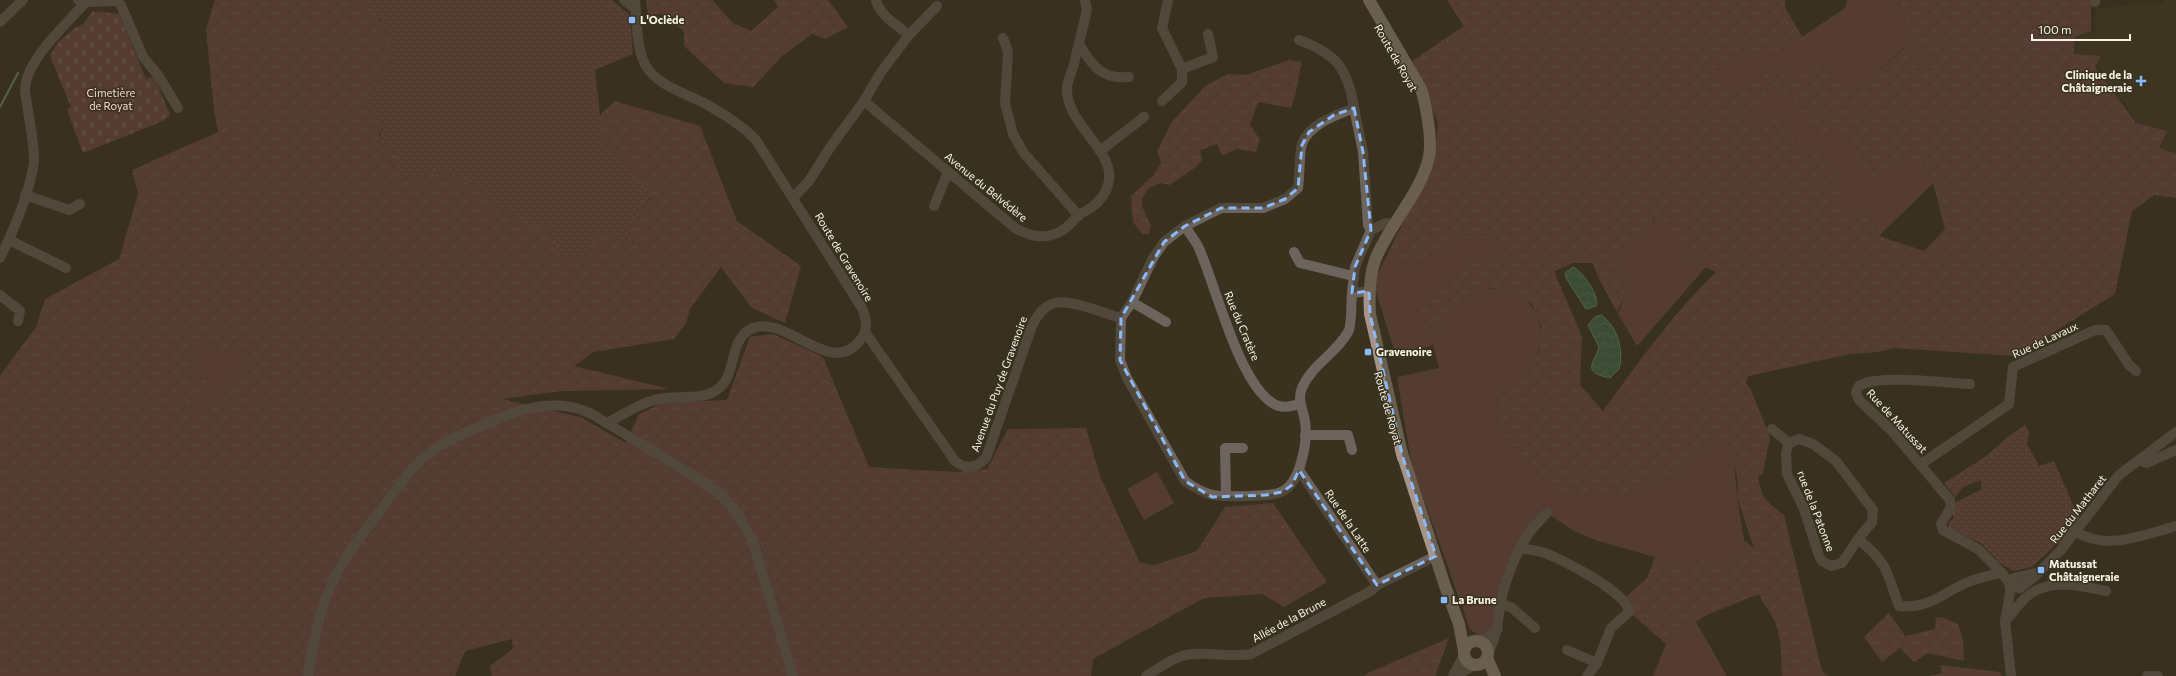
<svg xmlns="http://www.w3.org/2000/svg" width="2176" height="676" viewBox="0 0 2176 676" font-family="Commissioner,sans-serif">
<defs>
<pattern id="forest-crowns" width="20" height="18" patternUnits="userSpaceOnUse"><rect width="20" height="18" fill="#754b49"/><path d="M2 6a3 3 0 1 1 6 0M12 15a3 3 0 1 1 6 0" fill="none" stroke="#896563"/></pattern>
<pattern id="cemetery-stones" width="16" height="16" patternUnits="userSpaceOnUse"><rect width="16" height="16" fill="#754b49"/><path d="M2 7V4a2 2 0 0 1 4 0v3zM10 15v-3a2 2 0 0 1 4 0v3z" fill="#896563"/></pattern>
<pattern id="park-dots" width="8" height="8" patternUnits="userSpaceOnUse"><rect width="8" height="8" fill="#754b49"/><path d="M2 2h.1M6 6h.1" fill="none" stroke="#896563" stroke-width="1.8" stroke-linecap="round"/></pattern>
<pattern id="water-waves" width="16" height="10" patternUnits="userSpaceOnUse"><rect width="16" height="10" fill="#417053"/><path d="M0 5q4-4 8 0t8 0" fill="none" stroke="#5d856c"/></pattern>
</defs>
<rect width="100%" height="100%" fill="#39321f"/>
<!-- built -->
<polygon fill="#443a20" points="2164,0 2176,0 2176,177 2167,172 2124,102 2116,97 2096,65 2076,53 2077,37 2094,32 2096,9 2150,3 2163,4"/>
<!-- green -->
<g fill="#754b49" fill-rule="evenodd">
<path d="M 1474,0 L 1785,0 L 1785,8 L 1802,37 L 1845,8 L 1847,0 L 1895,0 L 1900,4 L 1915,47 L 1926,54 L 1933,70 L 1918,73 L 1916,62 L 1904,47 L 1851,97 L 1790,95 L 1804,116 L 1838,130 L 1923,158 L 1933,183 L 1879,236 L 1867,213 L 1717,272 L 1706,267 L 1637,346 L 1618,314 C 1630,282 1631,282 1609,255 L 1652,225 L 1656,214 ZM 1772,114 L 1804,150 L 1722,131 L 1742,122 L 1762,131 Z"/>
<path d="M 1485,238 L 1504,243 L 1495,260 L 1470,264 L 1439,331 C 1449,320 1460,303 1473,296 C 1526,266 1562,333 1526,372 C 1520,379 1505,383 1496,387 L 1497,429 L 1554,490 L 1634,495 L 1643,483 L 1679,478 L 1690,458 L 1723,440 L 1734,461 L 1737,497 L 1744,540 L 1754,548 L 1728,563 L 1689,560 L 1669,570 L 1655,557 L 1598,541 L 1574,531 L 1547,513 L 1520,549 L 1498,629 L 1484,640 L 1470,629 L 1412,466 L 1397,377 L 1439,368 L 1433,345 L 1397,358 L 1373,283 L 1391,247 L 1404,270 L 1460,240 Z"/>
<polygon points="233,341 254,358 253,364 238,371 224,386 206,415 190,407 207,380 193,376 194,354 205,342 225,352"/>
<polygon points="1157,472 1174,503 1144,520 1127,489"/>
<polygon points="1696,622 1727,676 1653,676 1666,644"/>
</g>
<!-- forest -->
<g fill="url(#forest-crowns)" fill-rule="evenodd">
<path d="M 215,0 L 360,0 L 390,31 L 388,34 L 392,48 L 390,49 L 392,70 L 383,74 C 379,88 371,88 366,102 L 382,123 L 383,129 L 379,134 L 380,155 L 391,150 L 398,156 L 393,168 L 403,180 L 448,171 L 477,186 L 495,209 L 510,213 L 532,227 L 547,227 L 552,231 L 599,231 L 616,236 L 617,241 L 633,245 L 630,230 L 651,197 L 626,161 L 603,143 L 599,116 L 615,101 L 700,126 L 737,221 L 801,266 L 785,323 L 752,308 L 721,267 L 690,309 L 686,323 L 674,339 L 593,352 L 574,366 L 669,389 L 562,391 L 502,399 L 580,417 L 626,443 L 639,414 L 663,403 L 727,400 L 750,337 L 773,334 L 823,357 L 869,467 L 956,472 L 987,469 L 1008,429 L 1086,428 L 1100,476 L 1140,563 L 1155,565 L 1197,551 L 1225,507 L 1273,503 L 1327,582 L 1284,607 L 1262,594 L 1204,598 L 1093,659 L 1091,676 L 492,676 L 490,666 L 513,649 L 512,639 L 465,651 L 455,676 L 0,676 L 0,376 L 36,327 L 45,299 L 119,259 L 138,194 L 132,170 L 218,132 L 214,110 L 206,29 ZM 233,341 L 254,358 L 253,364 L 238,371 L 224,386 L 206,415 L 190,407 L 207,380 L 193,376 L 194,354 L 205,343 L 226,353 Z"/>
<polygon points="646,0 712,0 733,23 751,31 778,7 774,0 828,0 848,27 826,39 812,34 782,56 753,87 724,83 684,46 684,31 662,14 648,15"/>
<path d="M 1447,0 L 1785,0 L 1785,8 L 1802,37 L 1776,56 L 1767,49 L 1729,60 L 1710,71 L 1727,89 L 1740,91 L 1756,77 L 1766,95 L 1742,122 L 1762,131 L 1772,114 L 1804,150 C 1807,150 1810,149 1813,150 C 1825,156 1843,196 1846,209 L 1867,213 L 1879,236 L 1924,251 L 1945,229 L 1933,183 L 1923,158 L 1872,176 L 1854,156 L 1838,131 L 1833,137 L 1822,137 L 1804,116 L 1790,95 L 1781,94 L 1764,75 L 1774,65 L 1792,81 L 1825,59 L 1851,97 L 1905,47 L 1916,62 L 1918,73 L 1933,70 L 1926,54 L 1915,47 L 1900,4 L 1895,0 L 2091,0 L 2091,31 L 2075,37 L 2074,54 L 2101,56 L 2095,67 L 2136,123 L 2167,131 L 2159,148 L 2176,154 L 2176,198 L 2154,195 L 2132,211 L 2115,294 L 2015,356 L 1893,348 L 1878,352 L 1851,354 L 1748,376 L 1746,383 L 1751,390 L 1770,437 L 1763,473 L 1758,476 C 1761,498 1767,502 1784,515 L 1822,671 L 1827,676 L 1782,676 C 1781,659 1782,633 1773,618 C 1769,609 1762,604 1759,594 L 1704,616 L 1666,644 L 1629,612 L 1623,600 L 1647,578 L 1655,557 L 1669,570 L 1689,560 L 1728,563 L 1754,548 L 1737,497 C 1740,476 1733,458 1723,440 L 1690,458 L 1679,478 L 1643,483 L 1634,495 L 1620,500 L 1554,490 L 1497,429 L 1496,387 L 1526,373 L 1539,352 L 1541,326 L 1532,304 L 1516,292 L 1493,288 L 1473,296 L 1439,331 L 1425,333 L 1418,306 L 1442,276 L 1470,264 L 1495,260 L 1504,243 L 1485,238 L 1460,240 L 1404,270 L 1391,247 L 1435,158 L 1438,123 L 1412,61 L 1464,26 ZM 1654,217 L 1671,223 L 1674,240 L 1689,260 L 1716,272 C 1673,314 1638,362 1603,411 L 1580,385 L 1582,337 L 1554,271 L 1573,263 L 1593,263 L 1598,277 L 1617,312 C 1632,282 1630,281 1609,255 L 1652,225 Z"/>
<path d="M 1289,60 L 1302,62 C 1298,78 1297,93 1291,108 L 1258,102 L 1250,124 L 1260,140 L 1256,152 L 1237,149 L 1222,156 L 1217,144 L 1200,150 L 1202,160 L 1196,167 L 1170,185 L 1161,183 L 1149,188 L 1142,199 L 1142,207 L 1151,226 L 1149,234 L 1142,234 L 1133,222 L 1131,196 L 1154,175 L 1161,162 L 1157,151 L 1172,122 L 1206,85 L 1228,74 L 1246,75 Z"/>
<polygon points="1889,613 1905,636 1935,629 1936,617 1944,618 1958,624 1963,640 1964,661 1928,653 1914,662 1900,648 1882,662 1864,637"/>
<polygon points="1449,638 1435,676 1364,676 1368,673"/>
<polygon points="1940,665 2000,672 2002,676 1929,676 1942,673"/>
</g>
<!-- cemetery -->
<polygon fill="url(#cemetery-stones)" points="93,11 119,14 146,79 154,76 170,115 163,121 83,153 67,110 71,107 50,56 58,42 75,28 83,24"/>
<!-- park -->
<g fill="url(#park-dots)">
<path d="M 360,0 L 612,0 L 630,15 L 633,54 L 595,70 L 603,143 L 626,161 L 652,194 L 630,230 L 633,245 L 616,241 L 616,236 L 599,231 L 589,257 L 553,257 L 552,231 L 546,227 L 532,228 L 510,213 L 507,214 L 495,209 L 477,186 L 448,171 L 403,180 L 393,168 L 398,156 L 391,150 L 380,155 L 377,142 L 383,129 L 382,123 L 366,102 C 371,88 379,88 383,74 L 392,70 L 390,49 L 392,48 L 388,34 L 390,31 C 384,28 382,27 381,20 L 373,15 Z"/>
<polygon points="2025,425 2029,431 2027,444 2039,466 2054,461 2079,519 2059,545 2056,544 2032,567 2013,571 2000,563 1981,543 1949,529 1949,522 1954,518 1952,513 1955,503 1982,489 1981,480 1963,487 1955,497 1944,483 1985,457 2009,436"/>
</g>
<!-- water -->
<g fill="url(#water-waves)" stroke="#78977f">
<path d="M 1573,267 C 1582,271 1600,295 1596,306 L 1586,309 L 1566,278 L 1565,273 Z"/>
<path d="M 1601,315 C 1618,326 1624,352 1619,369 L 1610,378 C 1580,372 1595,363 1599,347 L 1588,325 L 1595,317 Z"/>
</g>
<g fill="none" stroke-linecap="round" stroke-linejoin="round">
<!-- stream -->
<polyline stroke="#78977f" stroke-width="2" points="0,107 18,73"/>
<!-- minor -->
<g stroke="#6d645e" stroke-width="10">
<polyline points="624,0 636,10"/>
<path d="M 876,0 C 880,16 897,25 909,35"/>
<polyline points="1168,0 1162,28 1182,69"/>
<polyline points="86,2 115,1"/>
<polyline points="2095,2 2095,0"/>
<polyline points="121,5 143,57 158,75 178,108"/>
<polyline points="0,22 23,0"/>
<polyline points="1003,38 1008,52 1005,103 1013,134 1023,152 1079,216"/>
<path d="M 1299,40 C 1337,54 1348,69 1354,108"/>
<path d="M 1079,44 C 1092,65 1101,80 1129,77"/>
<path d="M 864,101 L 1015,228 C 1029,236 1046,240 1061,231 C 1068,228 1073,220 1079,215 C 1085,211 1092,208 1097,203 C 1138,160 1064,131 1067,87 C 1068,80 1072,71 1074,64 C 1078,46 1083,28 1087,10 L 1085,0"/>
<polyline points="1162,101 1182,82 1182,69 1213,57 1208,34"/>
<polyline points="1100,151 1144,117"/>
<polyline points="25,195 69,210 80,204"/>
<polyline points="794,197 809,181 831,146 864,101 881,72 909,35 937,6"/>
<polyline points="934,206 948,172"/>
<path d="M 1185,226 C 1189,233 1194,239 1198,246 C 1216,285 1238,383 1274,404 C 1282,409 1292,406 1300,404"/>
<polyline points="1371,230 1386,223 1394,224"/>
<polyline points="9,240 66,268"/>
<polyline points="1294,252 1300,263 1353,276"/>
<path d="M 0,258 C 13,232 31,190 34,161 C 35,144 27,109 25,91 C 24,62 67,23 86,2 L 78,0"/>
<path d="M 1352,293 L 1355,267 L 1371,230 L 1368,225 L 1363,152 L 1354,108 C 1336,115 1309,124 1302,144 C 1299,153 1300,176 1298,188 L 1285,199 L 1263,208 L 1221,208 L 1185,226 L 1164,242 L 1153,258 L 1132,302 L 1121,318 L 1120,360 L 1127,378 L 1185,481 C 1212,500 1219,496 1251,496 C 1261,495 1272,496 1281,492 C 1301,484 1308,440 1305,421 C 1303,410 1297,398 1302,388 C 1312,364 1336,354 1348,332 C 1352,326 1351,302 1352,293 L 1369,291"/>
<polyline points="0,295 20,311 18,321"/>
<polyline points="1132,302 1166,322"/>
<path d="M 865,332 L 955,461 C 966,470 976,468 986,458 L 1032,326 C 1037,316 1043,306 1055,303 C 1070,299 1106,314 1121,318"/>
<path d="M 1970,384 C 1945,383 1884,375 1863,384 C 1858,385 1857,389 1856,393 L 1859,400 L 1892,431 L 1950,500 L 1951,507 L 1941,524 L 1943,530 L 1978,549 L 2002,573 L 2010,584"/>
<path d="M 607,423 C 624,414 640,403 659,399 C 678,395 703,401 718,389 C 738,374 728,338 753,328 C 788,315 832,380 861,339 C 869,329 866,318 862,308 L 756,140 C 741,124 723,114 704,103 C 683,92 652,84 643,60 C 636,42 637,19 635,0"/>
<polyline points="1772,429 1789,443 1799,439 1813,444 1836,461 1873,510 1872,522 1858,539"/>
<polyline points="1305,435 1348,435 1352,450"/>
<path d="M 1789,443 L 1786,453 L 1787,474 L 1804,509 L 1819,556 L 1822,561 L 1831,566 L 1842,563 L 1858,539 C 1889,564 1886,571 1899,606 C 1929,609 1941,594 1966,583 C 1978,578 1990,575 2002,573"/>
<polyline points="2139,460 2147,463 2176,450"/>
<polyline points="1921,464 2009,404 2013,367 2095,330 2106,330 2129,365 2136,371"/>
<polyline points="1299,470 1377,585"/>
<polyline points="1226,496 1225,448 1243,448"/>
<path d="M 2076,532 C 2108,551 2142,535 2176,526"/>
<path d="M 1520,549 C 1527,549 1535,550 1542,552 C 1560,558 1629,593 1629,612 L 1611,628 L 1597,663 L 1587,676"/>
<polyline points="2014,578 2036,573"/>
<polyline points="2010,587 2020,588 2034,577 2061,550 2119,475 2176,432"/>
<polyline points="1500,605 1511,607 1535,628"/>
<path d="M 2005,621 C 2013,613 2020,601 2030,594 C 2053,578 2081,586 2106,591"/>
<polyline points="1478,642 1487,638 1498,629"/>
<polyline points="1567,650 1597,663"/>
<path d="M 1487,654 C 1498,637 1497,621 1501,601 C 1505,581 1517,550 1529,533 C 1534,526 1541,519 1547,513"/>
<path d="M 308,676 C 313,646 317,616 330,588 C 342,558 364,533 383,507 C 397,489 410,468 428,454 C 447,439 471,431 493,421 C 525,407 559,398 592,414 L 699,479 L 718,492 L 735,510 L 752,539 L 793,676"/>
<path d="M 1146,676 C 1161,667 1177,654 1194,654 C 1213,653 1231,657 1251,654 L 1371,591 L 1377,585 L 1436,556"/>
<polyline points="1453,676 1464,655"/>
<polyline points="1456,676 1474,665"/>
<polyline points="2011,676 2005,621 2012,581"/>
<polyline points="2147,676 2158,676"/>
</g>
<!-- major -->
<g stroke="#a69488" stroke-width="12">
<path d="M 1369,0 L 1421,89 C 1425,100 1426,109 1428,121 C 1430,133 1431,146 1429,157 C 1421,193 1389,225 1375,260 C 1369,277 1369,296 1370,314 L 1403,458"/>
<polyline points="1401,450 1445,586 1459,624 1464,651"/>
<circle cx="1476" cy="653" r="12"/>
<polyline points="1487,658 1495,676"/>
</g>
</g>
<!-- marked area -->
<path d="M0 0H2176V676H0ZM 1354,108 L 1363,152 L 1371,230 L 1355,267 L 1352,293 L 1369,291 L 1370,314 L 1403,458 L 1436,556 L 1377,585 L 1299,470 L 1292,485 L 1282,492 L 1266,495 L 1212,497 L 1185,481 L 1120,360 L 1121,318 L 1164,242 L 1185,226 L 1221,208 L 1263,208 L 1285,199 L 1298,188 L 1302,145 L 1309,132 L 1334,115 Z" fill="#39321f" fill-opacity=".55" fill-rule="evenodd"/>
<path fill="none" stroke="#8abafc" stroke-width="3" stroke-dasharray="8 5" stroke-linejoin="round" d="M 1354,108 L 1363,152 L 1371,230 L 1355,267 L 1352,293 L 1369,291 L 1370,314 L 1403,458 L 1436,556 L 1377,585 L 1299,470 L 1292,485 L 1282,492 L 1266,495 L 1212,497 L 1185,481 L 1120,360 L 1121,318 L 1164,242 L 1185,226 L 1221,208 L 1263,208 L 1285,199 L 1298,188 L 1302,145 L 1309,132 L 1334,115 Z"/>
<!-- markers -->
<g fill="#8abafc" stroke="#39321f" stroke-width="1.5">
<rect x="628" y="16" width="8" height="8" rx="2"/>
<path d="M2139 75h4v4h4v4h-4v4h-4v-4h-4v-4h4z"/>
<rect x="1364" y="348" width="8" height="8" rx="2"/>
<rect x="2037" y="566" width="8" height="8" rx="2"/>
<rect x="1440" y="596" width="8" height="8" rx="2"/>
</g>
<g text-anchor="middle" stroke-width="3" stroke-linejoin="round" paint-order="stroke">
<!-- poi labels -->
<g font-size="11" font-weight="bold" fill="#f8f3e7" stroke="#39321f" text-anchor="start">
<text x="640" y="24">L'Oclède</text>
<text x="2132" y="79" text-anchor="end">Clinique de la<tspan x="2132" dy="13">Châtaigneraie</tspan></text>
<text x="1376" y="356">Gravenoire</text>
<text x="2049" y="568">Matussat<tspan x="2049" dy="13">Châtaigneraie</tspan></text>
<text x="1452" y="604">La Brune</text>
</g>
<!-- street labels -->
<g font-size="11" fill="#f8f3e7" stroke="#39321f">
<text transform="translate(1396 58) rotate(60)" y="4">Route de Royat</text>
<text transform="translate(986 187) rotate(39)" y="4">Avenue du Belvédère</text>
<text transform="translate(844 257) rotate(59)" y="4">Route de Gravenoire</text>
<text transform="translate(1242 326) rotate(67)" y="4">Rue du Cratère</text>
<text transform="translate(2045 340) rotate(-25)" y="4">Rue de Lavaux</text>
<text transform="translate(999 384) rotate(-70)" y="4">Avenue du Puy de Gravenoire</text>
<text transform="translate(1388 408) rotate(74)" y="4">Route de Royat</text>
<text transform="translate(1897 421) rotate(47)" y="4">Rue de Matussat</text>
<text transform="translate(2078 509) rotate(-52)" y="4">Rue du Matharet</text>
<text transform="translate(1816 511) rotate(69)" y="4">rue de la Patonne</text>
<text transform="translate(1348 521) rotate(56)" y="4">Rue de la Latte</text>
<text transform="translate(1289 620) rotate(-28)" y="4">Allée de la Brune</text>
</g>
<!-- park labels -->
<g font-size="11" fill="#f8d5d2" stroke="#39321f">
<text x="111" y="97">Cimetière<tspan x="111" dy="13">de Royat</tspan></text>
</g>
</g>
<!-- scale -->
<path d="M2032 34v6h98v-6" fill="none" stroke="#f8f3e7" stroke-width="2"/>
<text x="2038" y="34" font-size="12" fill="#f8f3e7" stroke="#39321f" stroke-width="3" paint-order="stroke">100 m</text>
</svg>
